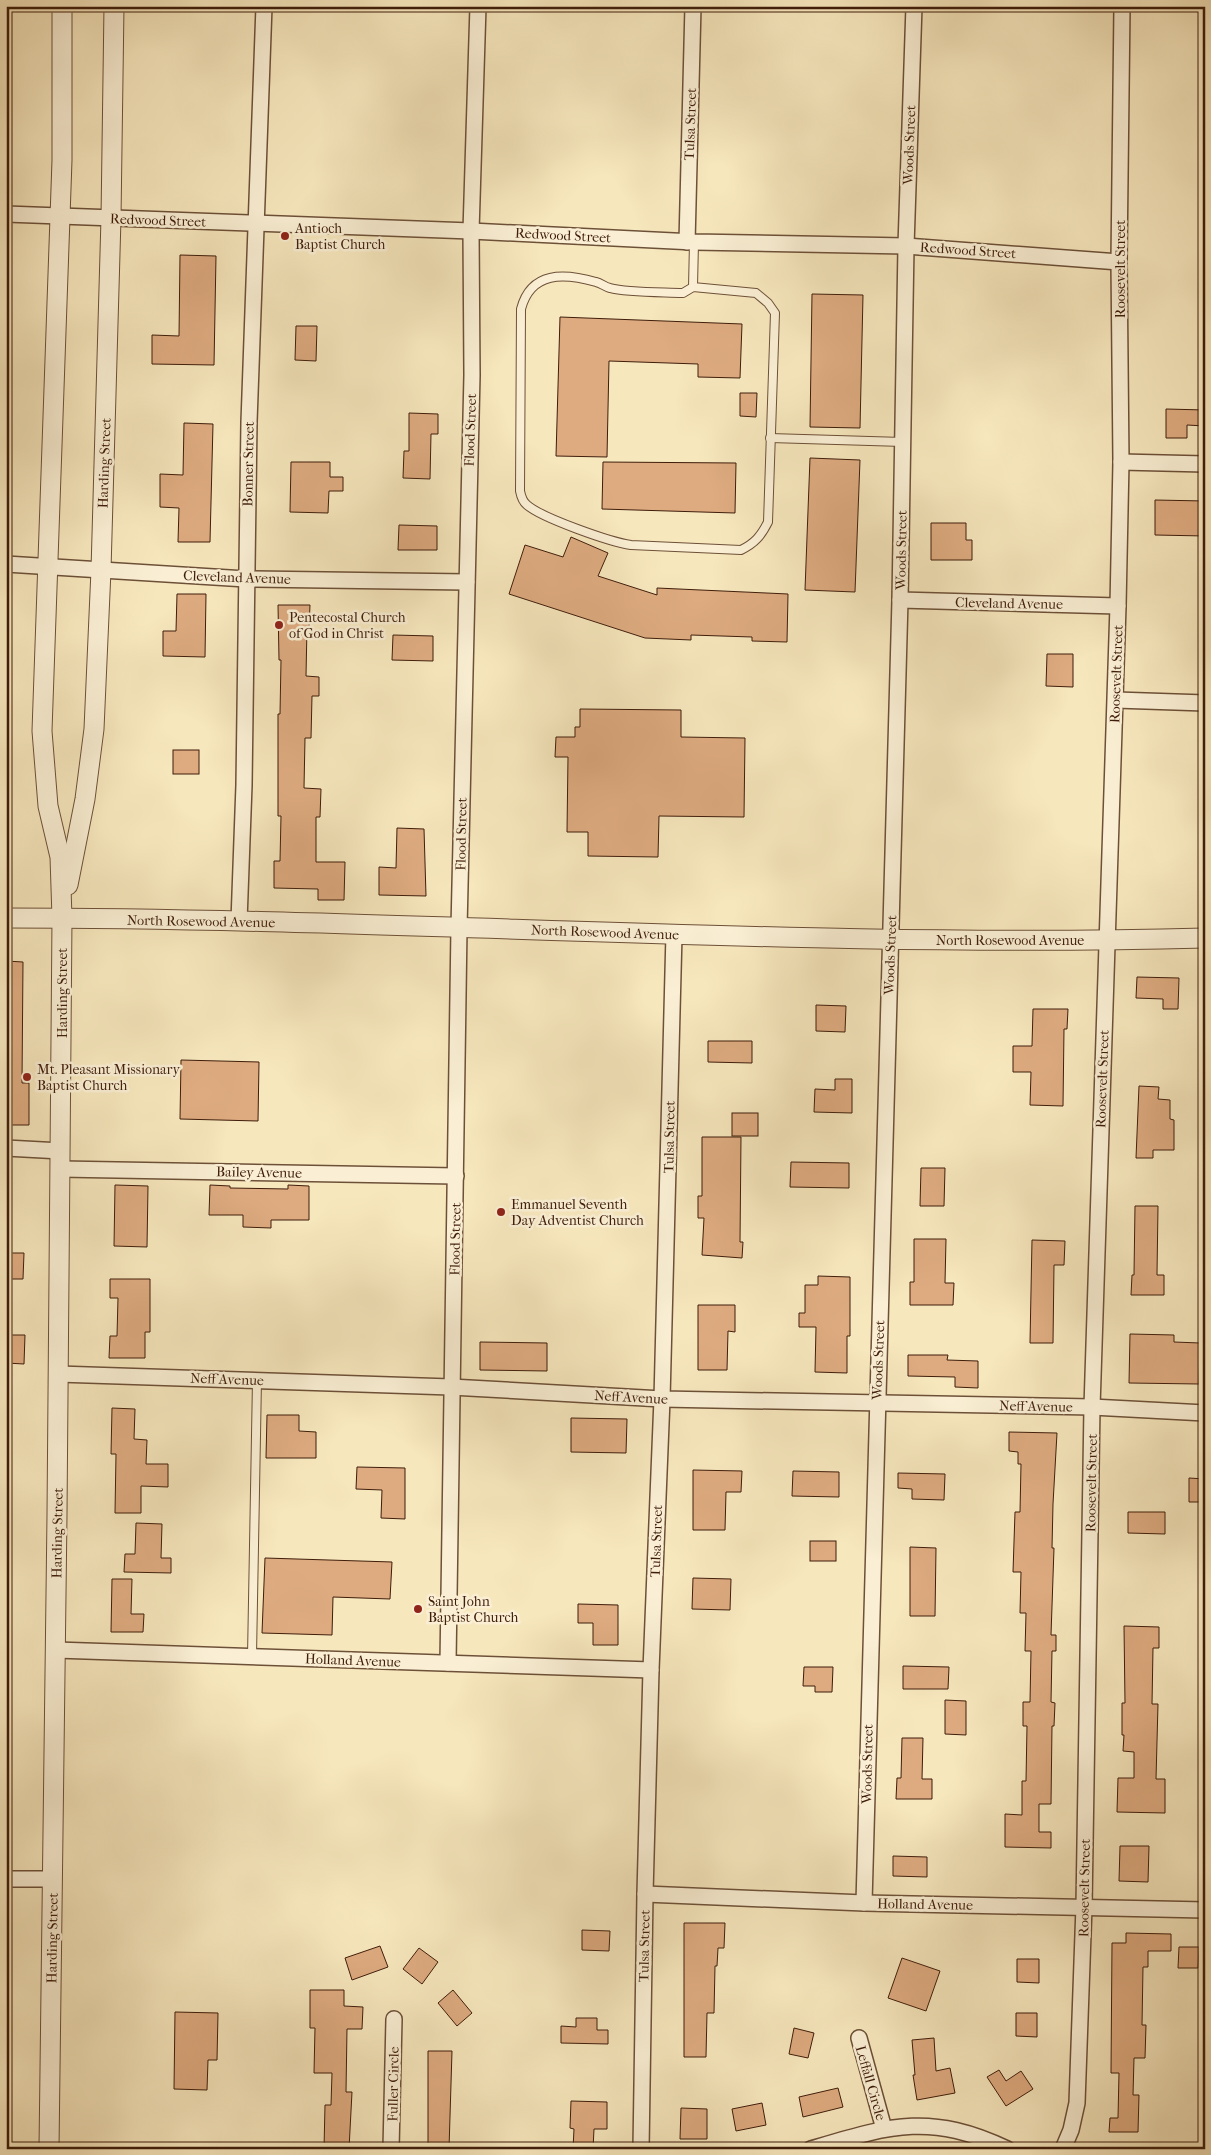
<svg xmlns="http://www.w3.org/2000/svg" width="1211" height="2155" viewBox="0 0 1211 2155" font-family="'IM FELL French Canon',serif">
<rect width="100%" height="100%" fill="#f7e7bd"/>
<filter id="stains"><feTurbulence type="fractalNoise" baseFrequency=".004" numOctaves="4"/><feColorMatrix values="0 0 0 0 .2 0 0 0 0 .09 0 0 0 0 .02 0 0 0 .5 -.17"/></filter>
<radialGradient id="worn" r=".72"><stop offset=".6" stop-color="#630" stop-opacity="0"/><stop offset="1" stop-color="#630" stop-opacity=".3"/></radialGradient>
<!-- building -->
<g fill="#deab80" stroke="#3f1d0b">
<polygon points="180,255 216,256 214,365 152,364 152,335 179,336"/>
<polygon points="812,294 863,295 860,428 810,427"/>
<polygon points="560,317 742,324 740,378 698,377 698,364 609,361 607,457 556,456"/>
<polygon points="296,326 317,326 316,361 295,360"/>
<polygon points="740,393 757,393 756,417 740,416"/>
<polygon points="1166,409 1205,410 1205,426 1187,425 1187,438 1166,438"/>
<polygon points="409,413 438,414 438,434 431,434 430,479 403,478 404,451 409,451"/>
<polygon points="184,423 213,424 210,542 178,542 179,508 160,507 160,474 183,475"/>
<polygon points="810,458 860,460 855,592 805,590"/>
<polygon points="291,462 330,462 330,477 343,477 343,491 329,491 328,513 290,512"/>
<polygon points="603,462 736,463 735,513 602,509"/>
<polygon points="1155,500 1205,501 1205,536 1155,535"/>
<polygon points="931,523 966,523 966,540 972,540 972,560 931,560"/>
<polygon points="399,525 437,526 437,550 398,550"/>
<polygon points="571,537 608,553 598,576 657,595 657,588 788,594 787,642 752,641 752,637 691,635 691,640 645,638 509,594 525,545 563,557"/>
<polygon points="177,594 206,594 205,657 163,656 163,631 176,631"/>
<polygon points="278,605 310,605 309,627 307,627 306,676 319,677 319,696 312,696 311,738 305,738 304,788 321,789 320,817 316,817 316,862 345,862 344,900 318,900 318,889 274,888 274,861 280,861 281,816 278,816 278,714 280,714 281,660 279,660"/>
<polygon points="393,635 433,636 433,661 392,660"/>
<polygon points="1047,654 1073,654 1073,687 1046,686"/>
<polygon points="580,709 681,710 681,737 745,738 744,817 659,816 658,857 588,856 588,832 567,832 568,757 555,757 556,737 575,737 575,727 580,727"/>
<rect x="173" y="750" width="26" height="24"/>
<polygon points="397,828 424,829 426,896 379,895 379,867 396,868"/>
<polygon points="6,961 23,962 22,1083 29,1083 29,1125 6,1125"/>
<polygon points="1137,977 1179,978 1178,1009 1163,1009 1163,999 1136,998"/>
<polygon points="816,1005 846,1006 845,1032 816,1031"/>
<polygon points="1033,1009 1068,1009 1067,1029 1064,1029 1063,1106 1030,1105 1031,1072 1013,1072 1013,1046 1032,1046"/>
<polygon points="708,1041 752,1041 752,1063 708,1062"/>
<polygon points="181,1060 259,1062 258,1121 180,1119"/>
<polygon points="835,1079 852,1079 852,1113 814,1112 815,1089 835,1090"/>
<polygon points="1139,1086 1159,1087 1158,1099 1170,1100 1170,1119 1174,1120 1174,1150 1153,1150 1153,1158 1136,1158"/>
<rect x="732" y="1113" width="26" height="23"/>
<polygon points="702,1137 741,1137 740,1242 743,1242 742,1258 702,1255 704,1218 698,1218 698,1196 702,1196"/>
<polygon points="791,1162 849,1163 849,1188 790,1187"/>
<polygon points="921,1168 945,1168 944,1206 920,1206"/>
<polygon points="115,1185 148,1186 147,1247 114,1246"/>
<polygon points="210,1185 230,1186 230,1188 288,1189 288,1185 309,1186 309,1220 271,1220 271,1228 243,1227 243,1215 209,1215"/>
<polygon points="1135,1206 1158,1206 1157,1275 1164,1275 1164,1295 1131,1295 1132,1275 1134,1275"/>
<polygon points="914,1239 946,1239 945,1283 954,1283 953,1305 910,1305 910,1282 914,1282"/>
<polygon points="1032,1240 1065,1241 1064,1265 1054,1265 1053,1343 1030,1343"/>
<polygon points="6,1253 24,1253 23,1279 6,1279"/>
<polygon points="818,1276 850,1277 850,1336 847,1336 847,1373 815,1372 816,1327 799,1327 799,1313 805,1313 805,1285 818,1285"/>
<polygon points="110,1279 150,1279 150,1332 145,1332 145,1358 109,1358 110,1336 117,1336 118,1298 110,1298"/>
<polygon points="698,1305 735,1305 735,1332 728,1331 727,1370 698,1370"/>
<polygon points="1130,1334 1174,1335 1174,1342 1200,1343 1199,1384 1129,1383"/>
<polygon points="6,1335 25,1335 24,1364 6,1363"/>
<polygon points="480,1342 547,1343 547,1371 480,1370"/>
<polygon points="908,1355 948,1355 947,1360 978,1361 978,1388 955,1387 955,1377 908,1376"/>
<polygon points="112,1408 135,1409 134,1439 147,1440 146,1464 168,1464 168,1487 141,1486 141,1513 115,1513 116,1454 111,1454"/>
<polygon points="267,1415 299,1415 299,1431 316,1432 316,1458 266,1458"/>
<polygon points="571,1418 627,1419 626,1453 571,1452"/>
<polygon points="1009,1432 1057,1433 1053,1504 1052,1548 1054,1548 1051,1635 1056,1635 1056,1651 1052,1651 1051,1702 1055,1703 1054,1726 1052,1726 1051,1804 1039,1804 1039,1832 1051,1832 1051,1848 1005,1847 1005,1814 1022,1815 1022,1781 1026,1781 1027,1726 1023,1726 1023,1702 1030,1702 1031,1651 1025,1651 1026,1613 1020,1613 1021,1572 1013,1572 1015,1512 1020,1512 1021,1464 1018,1464 1018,1452 1009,1451"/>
<polygon points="357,1467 405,1468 405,1519 381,1518 382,1490 356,1489"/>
<polygon points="693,1470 742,1471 741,1492 726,1492 725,1530 693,1530"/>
<polygon points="793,1471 839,1472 839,1497 792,1496"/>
<polygon points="898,1473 945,1474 944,1500 912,1499 912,1489 898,1488"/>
<polygon points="1189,1478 1205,1479 1205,1502 1189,1502"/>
<polygon points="1128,1512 1165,1512 1165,1534 1128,1533"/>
<polygon points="136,1523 162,1524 161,1558 171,1558 171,1573 124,1572 125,1554 135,1554"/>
<rect x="810" y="1541" width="26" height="20"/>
<polygon points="910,1547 936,1548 935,1616 910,1616"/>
<polygon points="265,1558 392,1562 390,1599 333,1597 332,1635 262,1633"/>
<polygon points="693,1578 731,1579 730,1610 692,1609"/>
<polygon points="112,1579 132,1579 131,1614 144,1614 143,1632 111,1632"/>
<polygon points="578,1604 618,1605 618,1645 593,1645 593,1623 578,1623"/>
<polygon points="1124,1626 1159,1627 1159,1648 1153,1648 1152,1704 1158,1704 1156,1779 1165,1779 1165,1813 1117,1812 1118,1778 1134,1778 1134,1752 1123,1751 1124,1735 1122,1735 1122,1703 1125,1703"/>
<polygon points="903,1666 949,1667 948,1689 903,1689"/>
<polygon points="804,1667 833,1667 832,1692 815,1692 815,1686 803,1686"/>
<polygon points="945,1700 966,1701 966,1735 945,1734"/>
<polygon points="902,1738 923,1738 922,1779 932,1779 932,1799 896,1799 897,1778 901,1778"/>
<polygon points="1120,1846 1149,1846 1148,1882 1119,1881"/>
<polygon points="893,1856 927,1857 927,1877 893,1876"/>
<polygon points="684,1923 725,1923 724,1948 718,1948 717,1966 715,1966 714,2013 707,2013 706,2057 684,2057"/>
<polygon points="582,1930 610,1931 609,1951 582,1950"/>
<polygon points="1126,1933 1171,1934 1171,1951 1148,1951 1148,1967 1143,1967 1142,2025 1146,2025 1145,2058 1134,2058 1133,2095 1139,2095 1138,2132 1109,2132 1110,2118 1118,2118 1119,2073 1111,2073 1112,1943 1126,1943"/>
<polygon points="380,1946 388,1967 352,1980 345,1958"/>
<polygon points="1179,1947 1199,1947 1198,1968 1178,1968"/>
<polygon points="419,1948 438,1962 422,1984 403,1969"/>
<polygon points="902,1958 940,1971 926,2011 888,1998"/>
<polygon points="1017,1959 1039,1959 1039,1983 1017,1982"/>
<polygon points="310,1990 344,1990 344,2006 363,2007 362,2029 347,2029 346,2092 352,2092 349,2149 324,2149 325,2105 331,2105 332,2073 314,2073 315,2028 310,2028"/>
<polygon points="453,1990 472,2013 457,2026 438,2003"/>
<polygon points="175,2012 218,2013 217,2060 208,2060 207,2090 174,2089"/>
<polygon points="1016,2013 1037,2013 1037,2037 1016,2036"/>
<polygon points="576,2018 597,2018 597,2030 608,2030 608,2044 561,2043 561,2026 576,2027"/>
<polygon points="794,2028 814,2033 808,2058 789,2054"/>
<polygon points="934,2038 936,2071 950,2068 955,2093 917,2100 913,2075 915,2075 912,2040"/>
<polygon points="428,2051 452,2051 449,2149 428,2149"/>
<polygon points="999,2070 1006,2081 1021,2071 1033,2089 1006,2106 987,2077"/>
<polygon points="838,2088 843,2107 803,2117 799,2097"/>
<polygon points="571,2101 607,2102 607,2129 594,2129 593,2149 573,2149 574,2129 570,2128"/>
<polygon points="762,2103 766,2125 736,2131 732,2109"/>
<polygon points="681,2108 707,2109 707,2139 680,2139"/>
</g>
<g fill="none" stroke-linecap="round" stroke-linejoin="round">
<defs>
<g id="service">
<path d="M 693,287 L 756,293 L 768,303 L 775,313 L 768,522 C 761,536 755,543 741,550 L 631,545 C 610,542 542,518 527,505 C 523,502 521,496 520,491 L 521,309 C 531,271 564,273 596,282 C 601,283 605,287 610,288 C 628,293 664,292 683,293 L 693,287 L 694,242"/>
<polyline points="770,438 903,442"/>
<polyline points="252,1656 257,1380"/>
</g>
<g id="minor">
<polyline points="6,214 471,231 694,242 906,246 1119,262"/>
<polyline points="687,242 693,6"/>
<polyline points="1121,462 1205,464"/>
<polyline points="6,564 246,579 467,582"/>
<polyline points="900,600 1118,606"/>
<polyline points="1116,700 1205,703"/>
<polyline points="239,921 244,785 249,422 264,6"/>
<polyline points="6,1148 61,1151"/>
<polyline points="61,1169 456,1176"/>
<polyline points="58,1374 451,1387 662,1399 1092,1407 1205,1413"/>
<polyline points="56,1650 651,1670"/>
<polyline points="448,1663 459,928 472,375 471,231 478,6"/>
<polyline points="6,1879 52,1879"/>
<polyline points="645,1894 864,1903 1205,1910"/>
<polyline points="864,1903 900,600 906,246 914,6"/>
<polyline points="859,2038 884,2129"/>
<polyline points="391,2149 394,2019"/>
<polyline points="641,2149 645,1894 651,1670 662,1399 674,934"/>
<path d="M 811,2149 C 889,2126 929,2112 1007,2149"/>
<polyline points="1063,2149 1071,2130 1077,2103 1084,1906 1092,1407 1118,606 1121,462 1119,262 1122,6"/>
</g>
<g id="tertiary">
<polyline points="68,885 85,799 94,729 101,570 111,218 114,6"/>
<path d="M 6,918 C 406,918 805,949 1205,938"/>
<polyline points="49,2149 57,1515 62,918 60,857 48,806 42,731 62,160 62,6"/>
</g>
</defs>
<!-- service casing -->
<use href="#service" stroke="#6d5038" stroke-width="10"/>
<!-- minor casing -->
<use href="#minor" stroke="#6d5038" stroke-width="18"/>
<!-- tertiary casing -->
<use href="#tertiary" stroke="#6d5038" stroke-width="21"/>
<!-- service -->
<use href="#service" stroke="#faefd4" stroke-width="8"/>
<!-- minor -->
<use href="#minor" stroke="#faefd4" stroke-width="15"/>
<!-- tertiary -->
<use href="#tertiary" stroke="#faefd4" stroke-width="19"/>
</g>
<!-- markers -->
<g fill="#8f2418" stroke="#faefd4" stroke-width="2">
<circle cx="285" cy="236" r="5"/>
<circle cx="279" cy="625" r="5"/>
<circle cx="27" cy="1077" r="5"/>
<circle cx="501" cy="1212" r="5"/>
<circle cx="418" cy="1609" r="5"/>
</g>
<g text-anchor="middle" stroke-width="5" stroke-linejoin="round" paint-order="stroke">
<!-- street labels -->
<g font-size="14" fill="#3f1d0b" stroke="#faefd4">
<text transform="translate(690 124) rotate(-88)" y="5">Tulsa Street</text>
<text transform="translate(909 145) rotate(-88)" y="5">Woods Street</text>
<text transform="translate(158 220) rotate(2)" y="5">Redwood Street</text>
<text transform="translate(563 235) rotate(3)" y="5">Redwood Street</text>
<text transform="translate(968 250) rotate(4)" y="5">Redwood Street</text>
<text transform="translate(1120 269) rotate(-90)" y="5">Roosevelt Street</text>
<text transform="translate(470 430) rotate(-88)" y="5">Flood Street</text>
<text transform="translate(104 463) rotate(-88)" y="5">Harding Street</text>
<text transform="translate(248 464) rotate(-89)" y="5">Bonner Street</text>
<text transform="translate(901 550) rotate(-89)" y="5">Woods Street</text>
<text transform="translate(237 577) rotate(2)" y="5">Cleveland Avenue</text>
<text transform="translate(1009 603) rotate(1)" y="5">Cleveland Avenue</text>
<text transform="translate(1116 674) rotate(-88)" y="5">Roosevelt Street</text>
<text transform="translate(461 834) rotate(-89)" y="5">Flood Street</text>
<text transform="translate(201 921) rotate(1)" y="5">North Rosewood Avenue</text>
<text transform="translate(605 932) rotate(2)" y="5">North Rosewood Avenue</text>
<text x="1010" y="945">North Rosewood Avenue</text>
<text transform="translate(890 955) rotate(-88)" y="5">Woods Street</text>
<text transform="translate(62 993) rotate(-90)" y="5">Harding Street</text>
<text transform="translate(1102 1079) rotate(-88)" y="5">Roosevelt Street</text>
<text transform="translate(669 1137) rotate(-89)" y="5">Tulsa Street</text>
<text transform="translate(259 1172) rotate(1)" y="5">Bailey Avenue</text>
<text transform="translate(455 1239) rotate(-89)" y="5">Flood Street</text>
<text transform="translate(878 1360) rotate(-88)" y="5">Woods Street</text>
<text transform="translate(227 1379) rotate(2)" y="5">Neff Avenue</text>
<text transform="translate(631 1397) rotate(3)" y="5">Neff Avenue</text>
<text transform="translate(1036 1406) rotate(1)" y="5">Neff Avenue</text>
<text transform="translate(1091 1483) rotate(-89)" y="5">Roosevelt Street</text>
<text transform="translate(57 1533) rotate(-89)" y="5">Harding Street</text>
<text transform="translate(656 1541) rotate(-88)" y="5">Tulsa Street</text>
<text transform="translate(353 1660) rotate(2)" y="5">Holland Avenue</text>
<text transform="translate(867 1764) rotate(-89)" y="5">Woods Street</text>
<text transform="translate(1084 1888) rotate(-89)" y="5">Roosevelt Street</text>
<text transform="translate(925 1904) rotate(1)" y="5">Holland Avenue</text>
<text transform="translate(52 1938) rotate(-89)" y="5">Harding Street</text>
<text transform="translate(644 1946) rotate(-89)" y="5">Tulsa Street</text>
<text transform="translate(871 2083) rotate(74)" y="5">Leffall Circle</text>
<text transform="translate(393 2084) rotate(-89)" y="5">Fuller Circle</text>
</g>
<!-- poi labels -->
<g font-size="14" fill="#3f1d0b" stroke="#faefd4" text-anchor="start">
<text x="295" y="233">Antioch<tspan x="295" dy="16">Baptist Church</tspan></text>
<text x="289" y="622">Pentecostal Church<tspan x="289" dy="16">of God in Christ</tspan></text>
<text x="37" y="1074">Mt. Pleasant Missionary<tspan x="37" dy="16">Baptist Church</tspan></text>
<text x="511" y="1209">Emmanuel Seventh<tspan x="511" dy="16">Day Adventist Church</tspan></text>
<text x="428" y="1606">Saint John<tspan x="428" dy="16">Baptist Church</tspan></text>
</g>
</g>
<!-- margin -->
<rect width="1211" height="2155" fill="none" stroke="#f7e7bd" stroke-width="25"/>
<rect x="8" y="8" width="1196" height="2140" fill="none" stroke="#3f1d0b" stroke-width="2.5"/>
<rect x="12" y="12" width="1186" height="2130" fill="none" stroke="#3f1d0b"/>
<rect width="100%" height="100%" filter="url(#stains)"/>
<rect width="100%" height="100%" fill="url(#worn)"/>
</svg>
